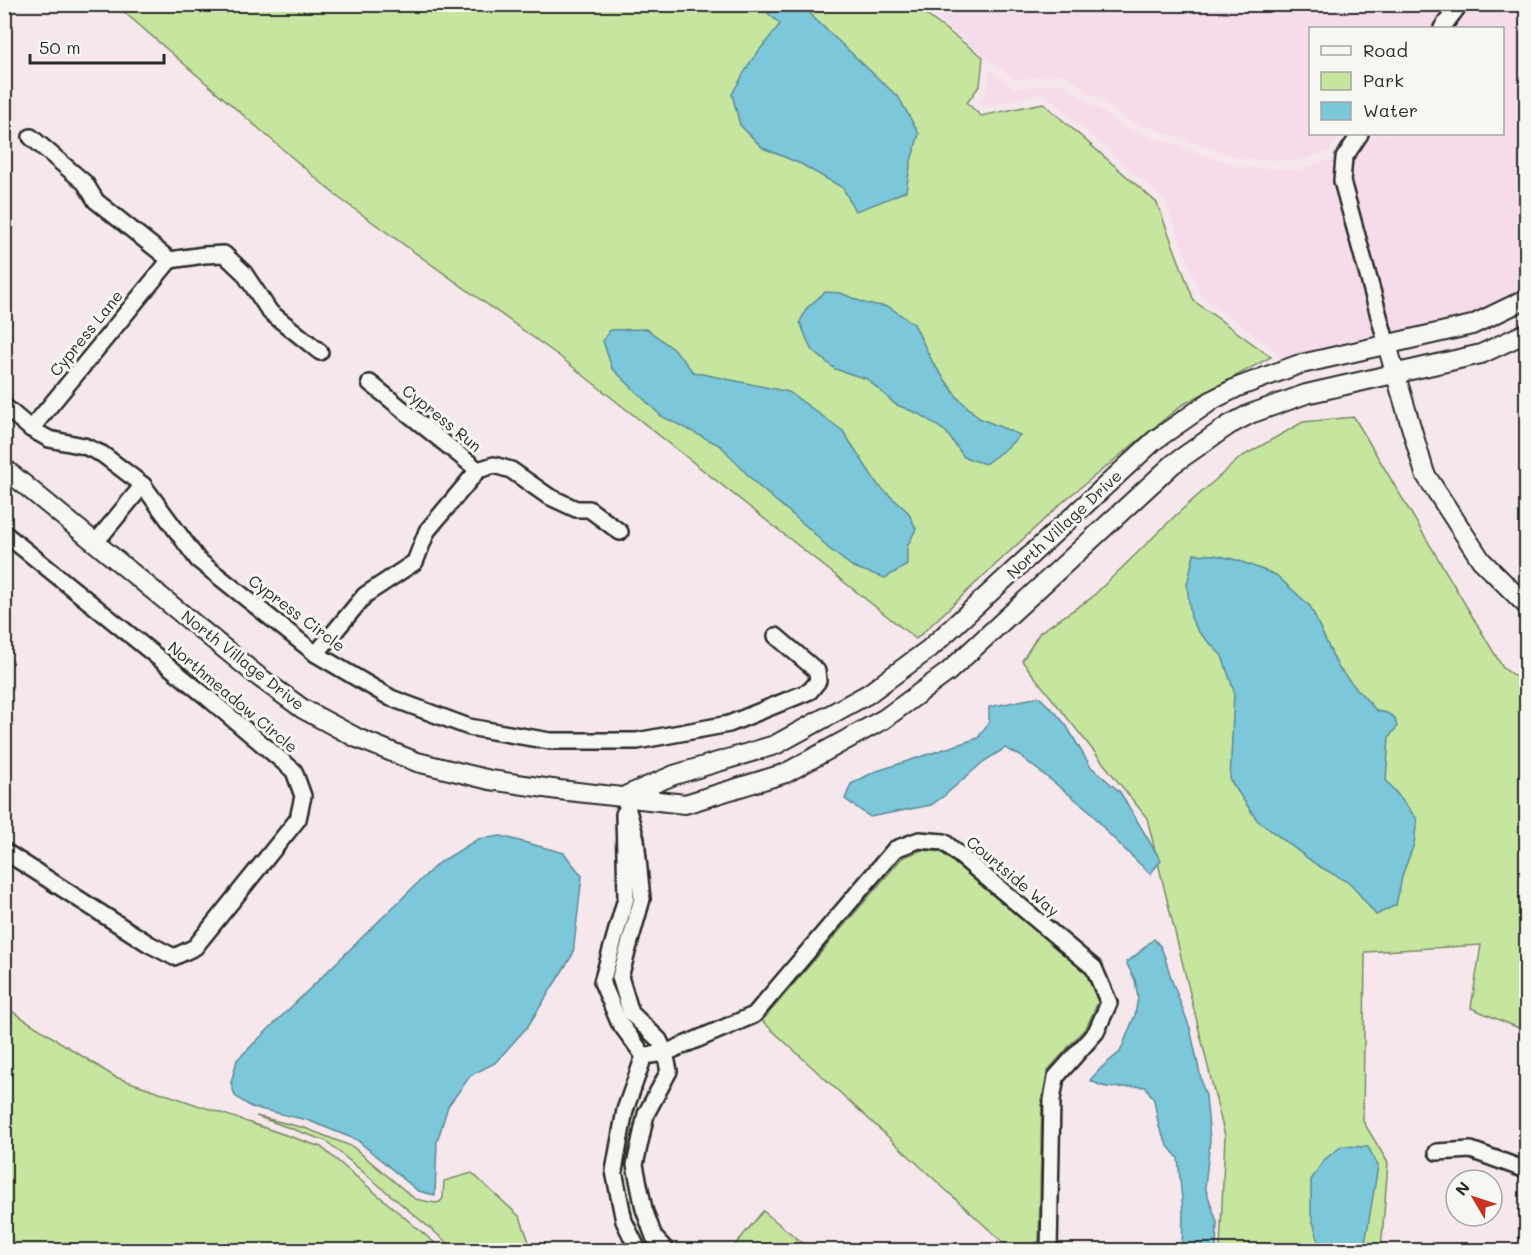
<svg xmlns="http://www.w3.org/2000/svg" width="1531" height="1255" viewBox="0 0 1531 1255" font-family="Mali,sans-serif">
<rect width="100%" height="100%" fill="#f6e7ed"/>
<filter id="ink" filterUnits="userSpaceOnUse"><feTurbulence type="fractalNoise" baseFrequency=".0167" numOctaves="2"/><feDisplacementMap in="SourceGraphic" scale="12" xChannelSelector="R" yChannelSelector="G"/><feConvolveMatrix kernelMatrix="1 2 1 2 8 2 1 2 1" color-interpolation-filters="sRGB"/></filter>
<g filter="url(#ink)">
<!-- built -->
<g fill="#f6dcea">
<polygon points="921,5 1449,5 1430,28 1310,28 1310,134 1343,134 1329,151 1298,161 1242,159 1127,120 1064,74 1015,80"/>
<polygon points="1473,5 1526,5 1526,287 1513,295 1467,316 1394,334 1352,181 1354,162 1373,134 1502,134 1502,28 1455,28"/>
<polygon points="990,70 1014,88 1062,83 1125,128 1240,167 1299,170 1334,158 1332,182 1374,338 1294,356 1279,361 1279,355 1276,351 1201,296 1164,199 1046,95 1040,94 983,107 978,103 987,91"/>
</g>
<!-- green -->
<g fill="#c6e69f" stroke="#788865" stroke-width="1.5">
<polygon points="116,5 913,5 983,57 980,85 967,103 981,116 1043,103 1157,203 1194,301 1271,357 1182,405 1065,500 916,639 559,356 339,198"/>
<polygon points="1354,417 1503,668 1526,684 1526,1031 1471,1008 1481,945 1365,952 1363,1121 1388,1163 1381,1250 1220,1250 1225,1136 1147,818 1022,661 1040,632 1090,599 1176,515 1241,457 1303,422"/>
<polygon points="922,850 941,852 1086,973 1098,1002 1087,1026 1048,1070 1042,1099 1039,1241 1023,1250 1006,1250 1008,1247 762,1021 902,858"/>
<polygon points="5,1007 115,1077 321,1147 443,1250 5,1250"/>
<polygon points="256,1116 305,1128 353,1147 415,1199 435,1203 440,1202 443,1198 444,1181 472,1173 520,1217 532,1250 456,1250 326,1141"/>
<polygon points="763,1211 811,1250 731,1250"/>
</g>
<!-- water -->
<g fill="#7bc7da" stroke="#5b8994" stroke-width="1.5">
<path d="M 759,5 L 805,5 L 814,18 L 899,98 L 919,134 L 911,161 L 906,191 C 889,198 873,206 855,211 L 843,188 L 801,164 L 763,148 L 740,125 L 732,94 L 751,61 L 780,24 Z"/>
<polygon points="825,292 841,293 864,303 889,307 914,324 933,363 958,398 979,418 1020,435 1008,447 985,464 964,457 946,432 921,415 895,404 867,379 835,369 811,349 800,322 807,308"/>
<polygon points="647,329 676,351 693,372 789,392 843,431 878,485 908,512 916,529 907,547 907,565 885,578 853,567 828,548 812,531 757,485 721,446 661,416 612,368 603,341 610,330"/>
<polygon points="1194,554 1215,555 1237,560 1276,575 1310,606 1338,667 1347,678 1377,711 1387,713 1395,718 1397,727 1389,737 1386,780 1417,819 1414,844 1403,873 1396,905 1376,915 1351,884 1317,865 1257,820 1230,780 1234,691 1222,656 1198,631 1191,618 1187,585"/>
<polygon points="1039,697 1055,712 1066,725 1090,766 1120,792 1161,861 1150,874 1107,832 1090,811 1019,755 1005,748 983,762 944,796 931,805 870,817 845,799 851,784 874,772 978,738 989,722 989,707"/>
<polygon points="501,836 564,853 582,876 573,954 528,1026 495,1063 471,1075 448,1106 437,1142 435,1195 418,1191 357,1140 307,1120 251,1107 235,1096 231,1083 237,1060 437,864 478,839"/>
<path d="M 1154,939 L 1160,946 L 1164,955 L 1172,981 L 1190,1028 L 1203,1088 L 1206,1096 L 1210,1140 L 1205,1187 L 1217,1222 L 1216,1250 L 1182,1250 L 1183,1211 L 1178,1158 L 1168,1146 L 1159,1127 L 1154,1100 L 1146,1087 C 1123,1084 1112,1094 1090,1080 L 1102,1067 L 1120,1052 L 1135,1015 L 1138,998 L 1135,980 L 1126,962 C 1138,956 1143,947 1154,939 Z"/>
<polygon points="1342,1146 1368,1147 1378,1166 1364,1250 1319,1250 1318,1240 1311,1214 1311,1180 1324,1160"/>
</g>
<g fill="none" stroke-linecap="round" stroke-linejoin="round">
<defs>
<g id="minor">
<polyline points="1442,28 1460,4"/>
<polyline points="1360,134 1344,158 1342,181 1387,345"/>
<polyline points="31,137 85,183 96,201 170,260 204,255 224,254 244,273 270,312 320,352"/>
<polyline points="370,383 478,470 494,465 511,470 548,496 576,509 589,509 620,532"/>
<polyline points="4,406 31,429 49,439 84,446 102,454 143,485 198,560 316,654 391,698 469,727 550,741 637,741 729,724 810,691 818,681 817,671 776,636"/>
<polyline points="31,429 170,260"/>
<polyline points="4,533 208,698 294,771 303,796 298,819 195,947 174,957 149,944 4,851"/>
<polyline points="96,542 143,485"/>
<polyline points="316,654 365,595 415,562 427,531 478,470"/>
<polyline points="624,796 636,839 642,899 620,977 631,1013 659,1040 665,1053 669,1071 646,1114 635,1165 644,1209 654,1237 666,1250"/>
<polyline points="624,814 626,898 602,982 619,1022 644,1056 625,1110 614,1171 624,1221 638,1250"/>
<polyline points="644,1056 665,1053 754,1015 895,849 919,840 944,842 1094,968 1109,1003 1096,1032 1056,1077 1052,1100 1049,1250"/>
<polyline points="1437,1152 1471,1150 1526,1170"/>
</g>
<g id="tertiary">
<polyline points="1387,345 1425,474 1481,560 1526,605"/>
<polyline points="4,468 259,677 303,709 357,738 417,762 490,780 559,790 685,804 786,773 884,719 948,672 1173,464 1229,425 1250,414 1306,394 1481,354 1526,333"/>
<polyline points="627,795 674,775 775,745 868,694 929,649 1155,440 1214,399 1238,387 1297,365 1472,325 1526,299"/>
</g>
</defs>
<!-- minor casing -->
<use href="#minor" stroke="#2b2b2b" stroke-width="20"/>
<!-- tertiary casing -->
<use href="#tertiary" stroke="#2b2b2b" stroke-width="22"/>
<!-- minor -->
<use href="#minor" stroke="#f6f6f2" stroke-width="15"/>
<!-- tertiary -->
<use href="#tertiary" stroke="#f6f6f2" stroke-width="18"/>
</g>
</g>
<g text-anchor="middle" stroke-width="6" stroke-linejoin="round" paint-order="stroke">
<!-- street labels -->
<g font-size="16" fill="#2b2b2b" stroke="#f6f6f2">
<text transform="translate(86 333) rotate(-51)" y="6">Cypress Lane</text>
<text transform="translate(442 418) rotate(39)" y="6">Cypress Run</text>
<text transform="translate(1064 524) rotate(-43)" y="6">North Village Drive</text>
<text transform="translate(297 613) rotate(37)" y="6">Cypress Circle</text>
<text transform="translate(243 660) rotate(38)" y="6">North Village Drive</text>
<text transform="translate(233 697) rotate(40)" y="6">Northmeadow Circle</text>
<text transform="translate(1013 876) rotate(40)" y="6">Courtside Way</text>
</g>
</g>
<!-- margin -->
<rect width="1531" height="1255" fill="none" stroke="#f6f6f2" stroke-width="24"/>
<rect x="12" y="12" width="1507" height="1231" fill="none" stroke="#2b2b2b" stroke-width="2" filter="url(#ink)"/>
<!-- legend -->
<rect x="1309" y="27" width="195" height="108" fill="#f6f6f2" stroke="#a5a5a2" stroke-width="1.5"/>
<rect x="1321" y="46" width="30" height="9" fill="#f6f6f2" stroke="#a5a5a2" stroke-width="1.5"/>
<text x="1363" y="57" font-size="18" fill="#2b2b2b">Road</text>
<rect x="1321" y="72" width="30" height="18" fill="#c6e69f" stroke="#a5a5a2" stroke-width="1.5"/>
<text x="1363" y="87" font-size="18" fill="#2b2b2b">Park</text>
<rect x="1321" y="102" width="30" height="18" fill="#7bc7da" stroke="#a5a5a2" stroke-width="1.5"/>
<text x="1363" y="117" font-size="18" fill="#2b2b2b">Water</text>
<!-- north arrow -->
<g transform="translate(1474 1198) rotate(309)"><circle r="28" fill="#f6f6f2" stroke="#a5a5a2" stroke-width="1.5"/>
<path d="M0-4.5L10 22L0 15L-10 22Z" fill="#c8321e"/>
<text y="-9" font-size="16" font-weight="bold" text-anchor="middle" fill="#2b2b2b">N</text>
</g>
<!-- scale -->
<path d="M30 54v9h134v-9" fill="none" stroke="#2b2b2b" stroke-width="3"/>
<text x="39" y="54" font-size="18" fill="#2b2b2b" stroke="#f6f6f2" stroke-width="4.5" paint-order="stroke">50 m</text>
</svg>
